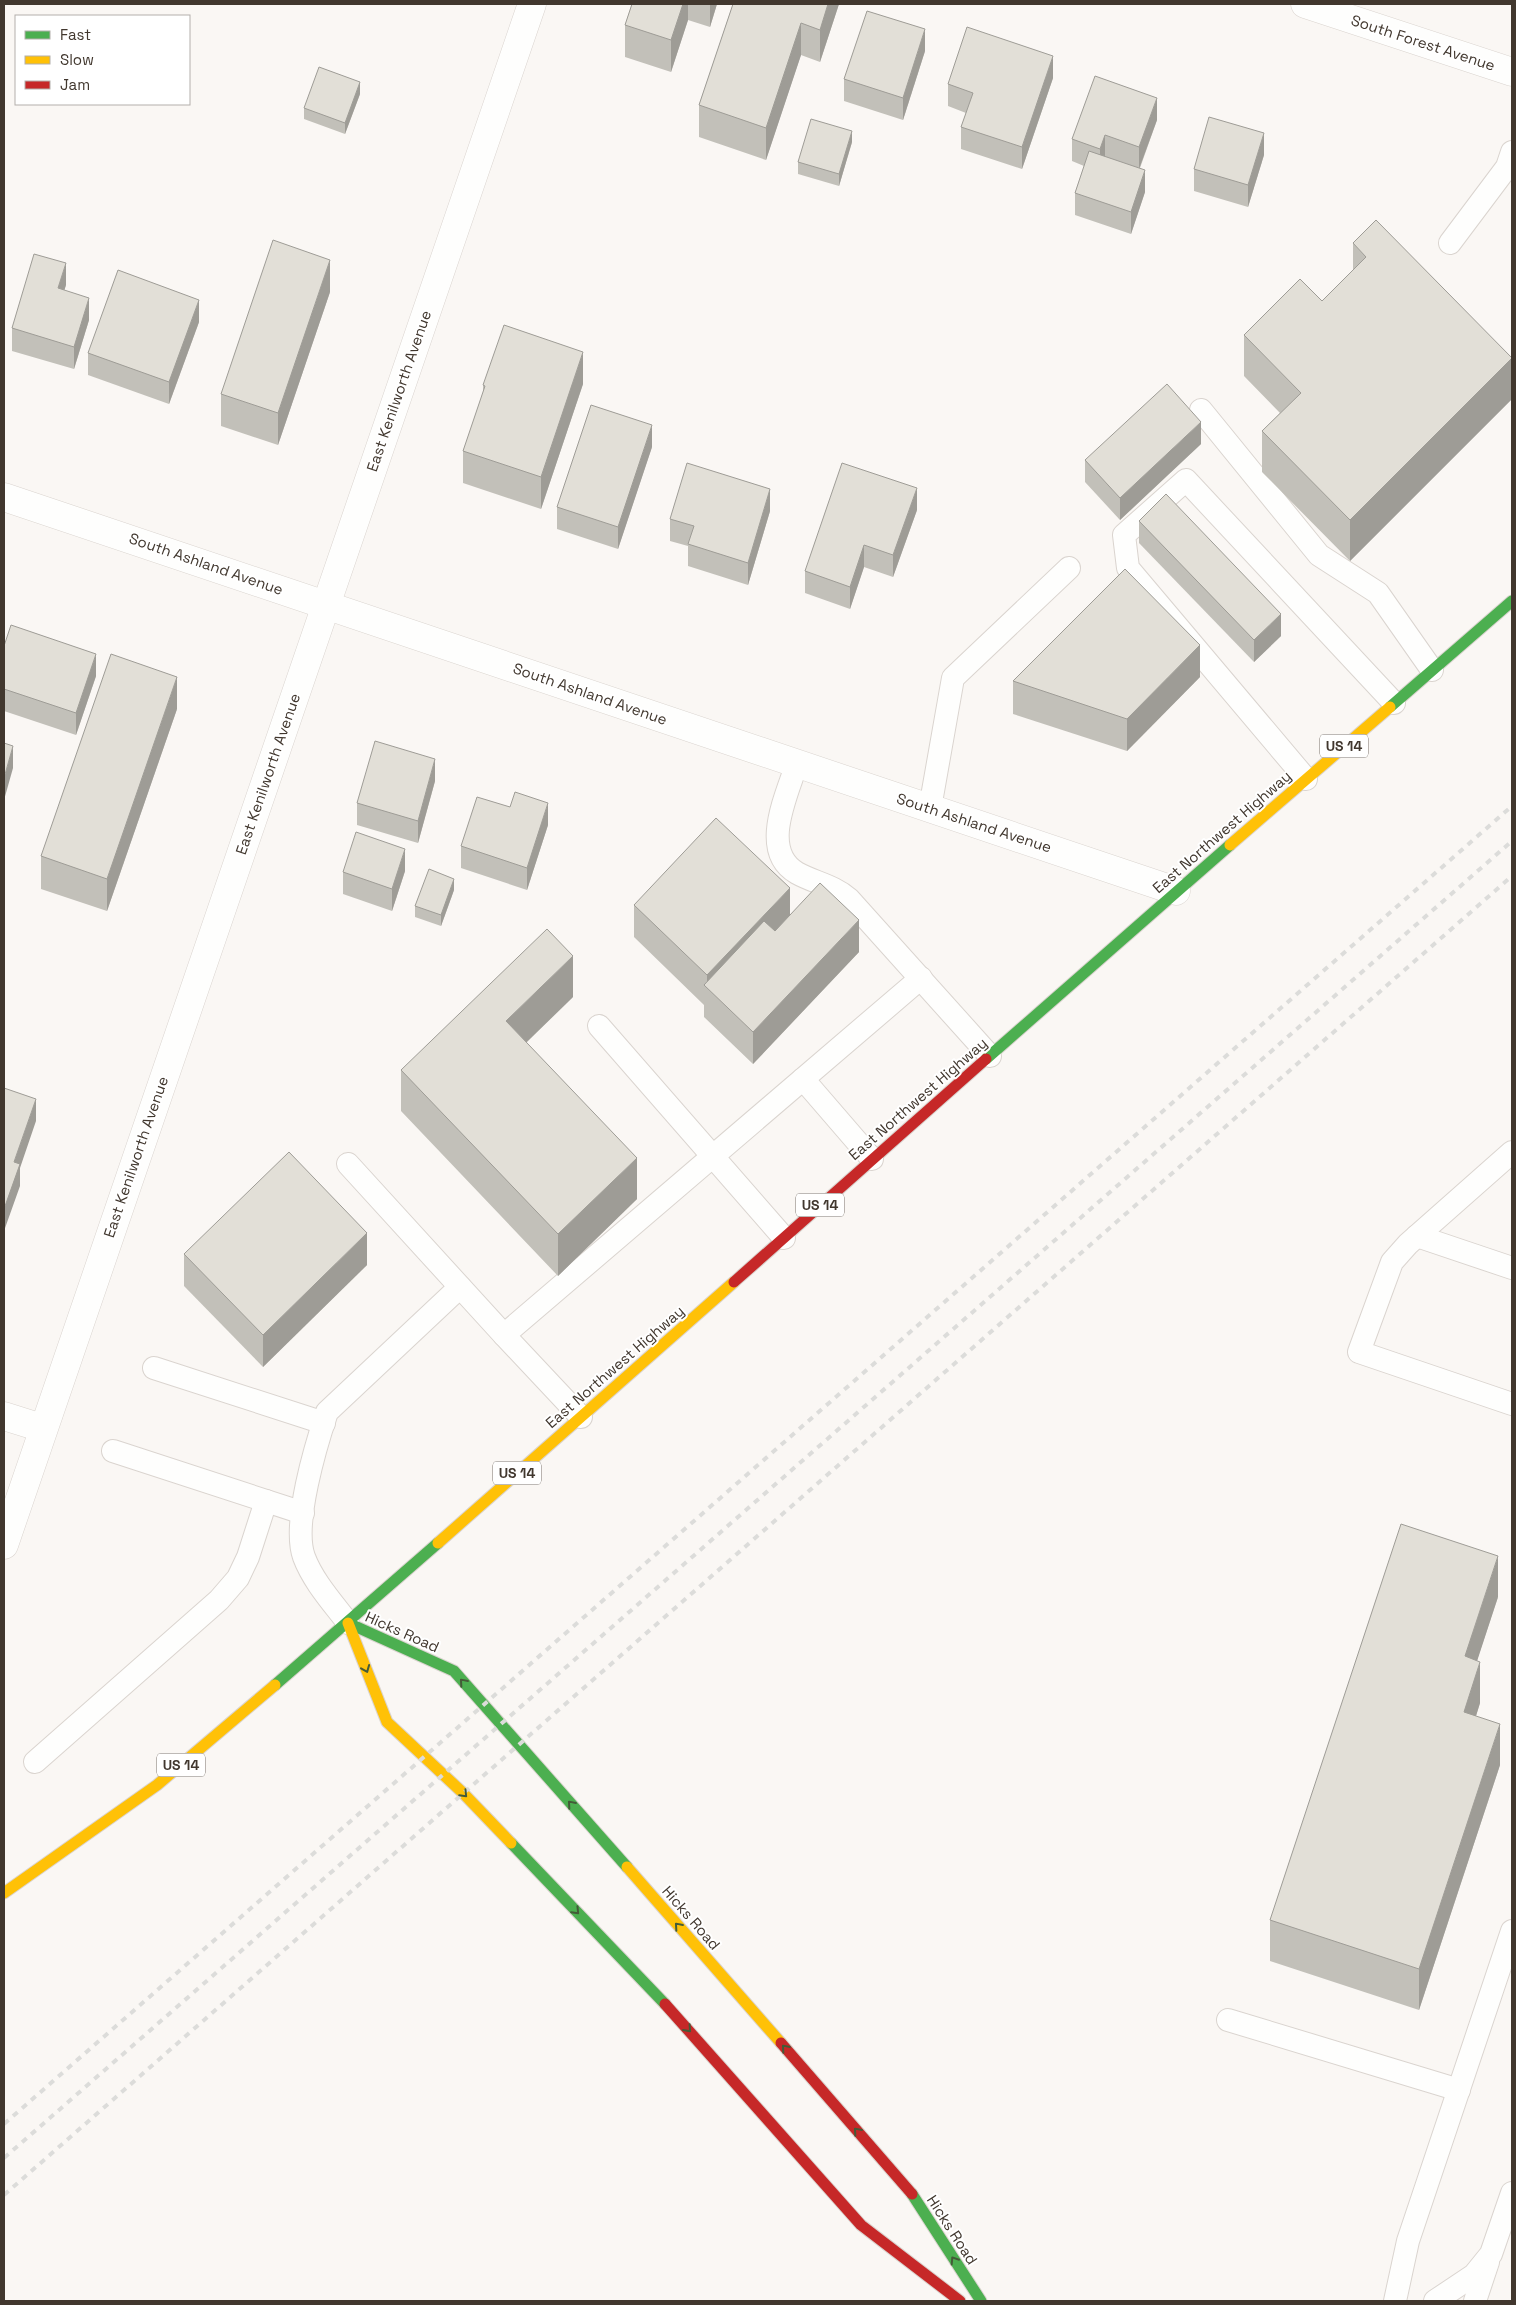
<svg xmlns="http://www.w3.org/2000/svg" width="1516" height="2305" viewBox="0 0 1516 2305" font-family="'Space Grotesk',sans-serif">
<rect width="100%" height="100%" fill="#faf7f4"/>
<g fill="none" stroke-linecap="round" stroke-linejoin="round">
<defs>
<g id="lane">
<polyline points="1450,243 1507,167 1512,152"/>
<polyline points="1201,410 1319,555 1378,593 1432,670"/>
<path d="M 797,763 C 787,795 759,851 797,873 C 815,883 833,885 849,899 L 990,1056"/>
<polyline points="1306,779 1128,568 1124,535 1186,480 1394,703"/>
<polyline points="930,808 953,678 1069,568"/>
<polyline points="599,1026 784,1238"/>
<polyline points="803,1079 872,1159"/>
<polyline points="1512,1152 1408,1244 1392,1262 1359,1352 1512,1404"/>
<polyline points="348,1164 504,1335"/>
<polyline points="1417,1236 1512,1268"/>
<polyline points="154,1368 324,1423"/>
<polyline points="581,1417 504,1335 921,978"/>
<polyline points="113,1451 303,1513"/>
<path d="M 348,1623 C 332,1602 313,1581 304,1557 C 292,1524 316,1445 327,1412 L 460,1287"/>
<polyline points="35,1762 219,1600 238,1578 248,1557 266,1501"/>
<polyline points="1228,2020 1459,2090"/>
<polyline points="1395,2301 1408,2241 1512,1931"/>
<polyline points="1435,2301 1474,2275 1491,2254 1512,2193"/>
<polyline points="1475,2301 1488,2262"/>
</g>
<g id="street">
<polyline points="1305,4 1512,72"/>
<polyline points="4,497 1176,891"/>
<polyline points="4,1416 42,1428"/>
<polyline points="4,1545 532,4"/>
</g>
<g id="fast">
<polyline points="1390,707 1512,601"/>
<polyline points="986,1059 1230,845"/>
<polyline points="348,1623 454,1671 627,1867"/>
<polyline points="275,1685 438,1543"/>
<polyline points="511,1843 665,2004"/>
<polyline points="912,2194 981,2301"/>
</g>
<g id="slow">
<polyline points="1230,845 1390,707"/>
<polyline points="438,1543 734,1282"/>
<polyline points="348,1623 387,1722 463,1793 511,1843"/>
<polyline points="627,1867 781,2043"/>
<polyline points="4,1893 157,1785 275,1685"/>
</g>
<g id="jam">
<polyline points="734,1282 986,1059"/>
<polyline points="665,2004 861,2225 960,2301"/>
<polyline points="781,2043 912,2194"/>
</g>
</defs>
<!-- lane casing -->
<use href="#lane" stroke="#dad4cf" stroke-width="24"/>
<!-- street casing -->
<use href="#street" stroke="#dad4cf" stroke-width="29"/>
<!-- fast casing -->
<use href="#fast" stroke="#dad4cf" stroke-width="13"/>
<!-- slow casing -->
<use href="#slow" stroke="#dad4cf" stroke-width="13"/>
<!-- jam casing -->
<use href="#jam" stroke="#dad4cf" stroke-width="13"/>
<!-- lane -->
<use href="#lane" stroke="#fefefd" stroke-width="22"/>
<!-- street -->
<use href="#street" stroke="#fefefd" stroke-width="28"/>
<!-- fast -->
<use href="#fast" stroke="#4caf50" stroke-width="11"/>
<!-- slow -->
<use href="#slow" stroke="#ffc107" stroke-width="11"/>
<!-- jam -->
<use href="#jam" stroke="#c62828" stroke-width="11"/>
<!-- rail -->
<g stroke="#dcdcda" stroke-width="4" stroke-dasharray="6 6" stroke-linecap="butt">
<polyline points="4,2124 1512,806"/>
<polyline points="4,2158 1512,841"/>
<polyline points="4,2195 1512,876"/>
</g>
</g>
<!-- wall -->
<g fill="#c2c0b9">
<polygon points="632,4 717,4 710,27 688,20 671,72 625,57 625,25"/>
<polygon points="733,4 839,4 820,62 801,55 766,160 699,137 699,105"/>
<polygon points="925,51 903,120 844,101 844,79"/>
<polygon points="1053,78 1022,169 961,149 961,127 966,113 948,106 948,84"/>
<polygon points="360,94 345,134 304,119 304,108"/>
<polygon points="1157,120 1140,168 1145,192 1131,234 1075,215 1075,193 1084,166 1072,161 1072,139"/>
<polygon points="852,142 839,186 798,174 798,162"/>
<polygon points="1264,155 1248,207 1194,191 1194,169"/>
<polygon points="1353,243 1512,358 1512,399 1350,561 1262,472 1262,431 1280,413 1244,376 1244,335 1322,301 1353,271"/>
<polygon points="66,285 64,290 89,320 74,369 12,351 12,328"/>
<polygon points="330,292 278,445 221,426 221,394"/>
<polygon points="199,322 169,404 88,375 88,353"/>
<polygon points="583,384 541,509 463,483 463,451 483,394 483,385"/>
<polygon points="1201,444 1120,520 1085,482 1085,460"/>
<polygon points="652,447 618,549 557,529 557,507"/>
<polygon points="917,510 893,577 864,567 850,609 805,593 805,571"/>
<polygon points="770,511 748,585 688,566 688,546 670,541 670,519"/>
<polygon points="1139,521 1281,636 1254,662 1139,543"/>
<polygon points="4,646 96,676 76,735 4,711"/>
<polygon points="1200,677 1127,751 1013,714 1013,681"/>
<polygon points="177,709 107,911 41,889 41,856"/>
<polygon points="435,781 418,843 357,825 357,803"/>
<polygon points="548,825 527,890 461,868 461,846"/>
<polygon points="405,871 392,911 343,894 343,872"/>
<polygon points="454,890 441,926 415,917 415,906"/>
<polygon points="634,905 790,914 859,952 753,1064 704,1017 704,1005 634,937"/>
<polygon points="573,997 526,1043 637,1199 558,1276 401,1111 401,1070"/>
<polygon points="184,1254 367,1265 263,1367 184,1286"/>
<polygon points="1498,1597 1477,1660 1480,1703 1476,1716 1500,1765 1419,2010 1270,1961 1270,1920"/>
</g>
<!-- shaded-wall -->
<g fill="#9e9c96">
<polygon points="683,4 688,4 688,20 671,72 671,40"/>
<polygon points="710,4 717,4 710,27"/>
<polygon points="828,4 839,4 820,62 820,30"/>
<polygon points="801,23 801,55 766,160 766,128"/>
<polygon points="925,29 925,51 903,120 903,98"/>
<polygon points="1053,56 1053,78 1022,169 1022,147"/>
<polygon points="360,82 360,94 345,134 345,123"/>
<polygon points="1157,98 1157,120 1139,169 1139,147"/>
<polygon points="852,131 852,142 839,186 839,174"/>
<polygon points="1264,133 1264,155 1248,207 1248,185"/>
<polygon points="1105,135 1105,157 1100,171 1100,149"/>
<polygon points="1145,170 1145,192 1131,234 1131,212"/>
<polygon points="330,260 330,292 278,445 278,413"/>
<polygon points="66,263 66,285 58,310 58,288"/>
<polygon points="89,298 89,320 74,369 74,347"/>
<polygon points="199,300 199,322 169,404 169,382"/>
<polygon points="583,352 583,384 541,509 541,477"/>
<polygon points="1512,358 1512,399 1350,561 1350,520"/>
<polygon points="1201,422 1201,444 1120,520 1120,498"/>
<polygon points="652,425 652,447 618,549 618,527"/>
<polygon points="917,488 917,510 893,577 893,555"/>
<polygon points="770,489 770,511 748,585 748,563"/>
<polygon points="864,545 864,567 850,609 850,587"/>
<polygon points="1281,614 1281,636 1254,662 1254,640"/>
<polygon points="1200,645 1200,677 1127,751 1127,719"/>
<polygon points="96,654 96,676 76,735 76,713"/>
<polygon points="177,677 177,709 107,911 107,879"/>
<polygon points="13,746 13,768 4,800 4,778"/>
<polygon points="435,759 435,781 418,843 418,821"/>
<polygon points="548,803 548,825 527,890 527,868"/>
<polygon points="405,849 405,871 392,911 392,889"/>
<polygon points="454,879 454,890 441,926 441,915"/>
<polygon points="790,888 790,920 707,987 707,975"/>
<polygon points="859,920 859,952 753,1064 753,1032"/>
<polygon points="573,956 573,997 506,1062 506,1021"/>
<polygon points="36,1099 36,1121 20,1168 20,1186 4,1231 4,1209 14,1162"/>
<polygon points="637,1158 637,1199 558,1276 558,1234"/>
<polygon points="367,1233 367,1265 263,1367 263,1335"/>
<polygon points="1498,1556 1498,1597 1465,1698 1465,1656"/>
<polygon points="1480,1662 1480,1703 1464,1754 1464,1712"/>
<polygon points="1500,1724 1500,1765 1419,2010 1419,1969"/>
</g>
<!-- building -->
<g fill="#e2dfd7" stroke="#9e9c96">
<polygon points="632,4 683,4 671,40 625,25"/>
<polygon points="733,4 828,4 820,30 801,23 766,128 699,105"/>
<polygon points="867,11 925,29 903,98 844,79"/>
<polygon points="967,27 1053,56 1022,147 961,127 973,93 948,84"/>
<polygon points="319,67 360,82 345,123 304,108"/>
<polygon points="1095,76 1157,98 1139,147 1105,135 1100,149 1072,139"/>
<polygon points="1209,117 1264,133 1248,185 1194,169"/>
<polygon points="811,119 852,131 839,174 798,162"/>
<polygon points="1089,151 1145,170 1131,212 1075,193"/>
<polygon points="1376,220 1512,358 1350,520 1262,431 1301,393 1244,335 1300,279 1322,301 1366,257 1353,243"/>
<polygon points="273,240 330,260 278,413 221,394"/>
<polygon points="34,254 66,263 58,288 89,298 74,347 12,328"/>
<polygon points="118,270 199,300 169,382 88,353"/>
<polygon points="504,325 583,352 541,477 463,451 485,386 483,385"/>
<polygon points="1167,384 1201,422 1120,498 1085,460"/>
<polygon points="591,405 652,425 618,527 557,507"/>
<polygon points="687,463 770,489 748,563 688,544 694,526 670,519"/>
<polygon points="842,463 917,488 893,555 864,545 850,587 805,571"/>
<polygon points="1166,494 1281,614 1254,640 1139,521"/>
<polygon points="1125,569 1200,645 1127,719 1013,681"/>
<polygon points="11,625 96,654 76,713 4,689 4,646"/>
<polygon points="111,654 177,677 107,879 41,856"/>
<polygon points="375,741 435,759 418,821 357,803"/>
<polygon points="4,743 13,746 4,778"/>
<polygon points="515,792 548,803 527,868 461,846 477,797 510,807"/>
<polygon points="716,818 790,888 707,975 634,905"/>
<polygon points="356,832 405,849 392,889 343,872"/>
<polygon points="429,869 454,879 441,915 415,906"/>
<polygon points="820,883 859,920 753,1032 704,985 764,921 775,931"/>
<polygon points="547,929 573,956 506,1021 637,1158 558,1234 401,1070"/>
<polygon points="4,1088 36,1099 14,1162 20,1164 4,1209"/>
<polygon points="289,1152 367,1233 263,1335 184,1254"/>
<polygon points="1401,1524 1498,1556 1465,1656 1480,1662 1464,1712 1500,1724 1419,1969 1270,1920"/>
</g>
<!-- one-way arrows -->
<defs><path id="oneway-chevron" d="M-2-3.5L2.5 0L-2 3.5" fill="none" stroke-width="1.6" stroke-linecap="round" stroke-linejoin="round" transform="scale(1.25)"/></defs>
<g stroke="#445b38">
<use href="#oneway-chevron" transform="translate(366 1669) rotate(68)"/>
<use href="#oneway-chevron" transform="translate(463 1682) rotate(-131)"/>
<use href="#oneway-chevron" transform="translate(464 1794) rotate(46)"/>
<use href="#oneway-chevron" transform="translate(571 1804) rotate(-131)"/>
<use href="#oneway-chevron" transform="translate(576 1911) rotate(46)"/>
<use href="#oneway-chevron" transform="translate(678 1926) rotate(-131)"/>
<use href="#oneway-chevron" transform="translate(688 2029) rotate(48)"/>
<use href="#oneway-chevron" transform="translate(785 2048) rotate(-131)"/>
<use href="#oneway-chevron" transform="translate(857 2131) rotate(-131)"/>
<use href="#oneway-chevron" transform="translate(954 2260) rotate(-123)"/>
</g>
<g text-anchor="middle" stroke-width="4" stroke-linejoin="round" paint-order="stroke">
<!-- shield labels -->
<g fill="#fff" stroke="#7a736d" stroke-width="1">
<rect x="1320" y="734.5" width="48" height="23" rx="4"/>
<rect x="796" y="1193.5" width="48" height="23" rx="4"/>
<rect x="493" y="1461.5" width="48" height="23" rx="4"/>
<rect x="157" y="1753.5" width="48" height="23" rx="4"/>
</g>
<g font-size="14" font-weight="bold" fill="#41372e">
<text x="1344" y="751">US 14</text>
<text x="820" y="1210">US 14</text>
<text x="517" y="1478">US 14</text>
<text x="181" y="1770">US 14</text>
</g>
<!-- street labels -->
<g font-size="15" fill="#41372e" stroke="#fff">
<text transform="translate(1423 43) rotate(18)" y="5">South Forest Avenue</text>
<text transform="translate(399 391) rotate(-71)" y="5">East Kenilworth Avenue</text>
<text transform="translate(206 564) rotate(19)" y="5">South Ashland Avenue</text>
<text transform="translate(590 694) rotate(19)" y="5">South Ashland Avenue</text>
<text transform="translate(268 774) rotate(-71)" y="5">East Kenilworth Avenue</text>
<text transform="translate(974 823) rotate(18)" y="5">South Ashland Avenue</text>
<text transform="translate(1222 832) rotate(-41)" y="5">East Northwest Highway</text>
<text transform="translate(918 1099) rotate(-41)" y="5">East Northwest Highway</text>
<text transform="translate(136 1157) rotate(-71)" y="5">East Kenilworth Avenue</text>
<text transform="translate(615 1367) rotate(-41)" y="5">East Northwest Highway</text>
<text transform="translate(402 1632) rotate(24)" y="5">Hicks Road</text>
<text transform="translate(691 1918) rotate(49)" y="5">Hicks Road</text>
<text transform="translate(952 2230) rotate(57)" y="5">Hicks Road</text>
</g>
</g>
<!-- border -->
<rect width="1516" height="2305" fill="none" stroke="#41372e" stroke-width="10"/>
<!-- legend -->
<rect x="15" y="15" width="175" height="90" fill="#ffffff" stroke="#b3afab"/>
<rect x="25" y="31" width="25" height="8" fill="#4caf50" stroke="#b3afab"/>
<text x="60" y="40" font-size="15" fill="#41372e">Fast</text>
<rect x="25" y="56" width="25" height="8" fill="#ffc107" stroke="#b3afab"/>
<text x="60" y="65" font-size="15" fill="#41372e">Slow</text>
<rect x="25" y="81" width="25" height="8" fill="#c62828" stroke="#b3afab"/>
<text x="60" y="90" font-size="15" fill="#41372e">Jam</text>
</svg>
